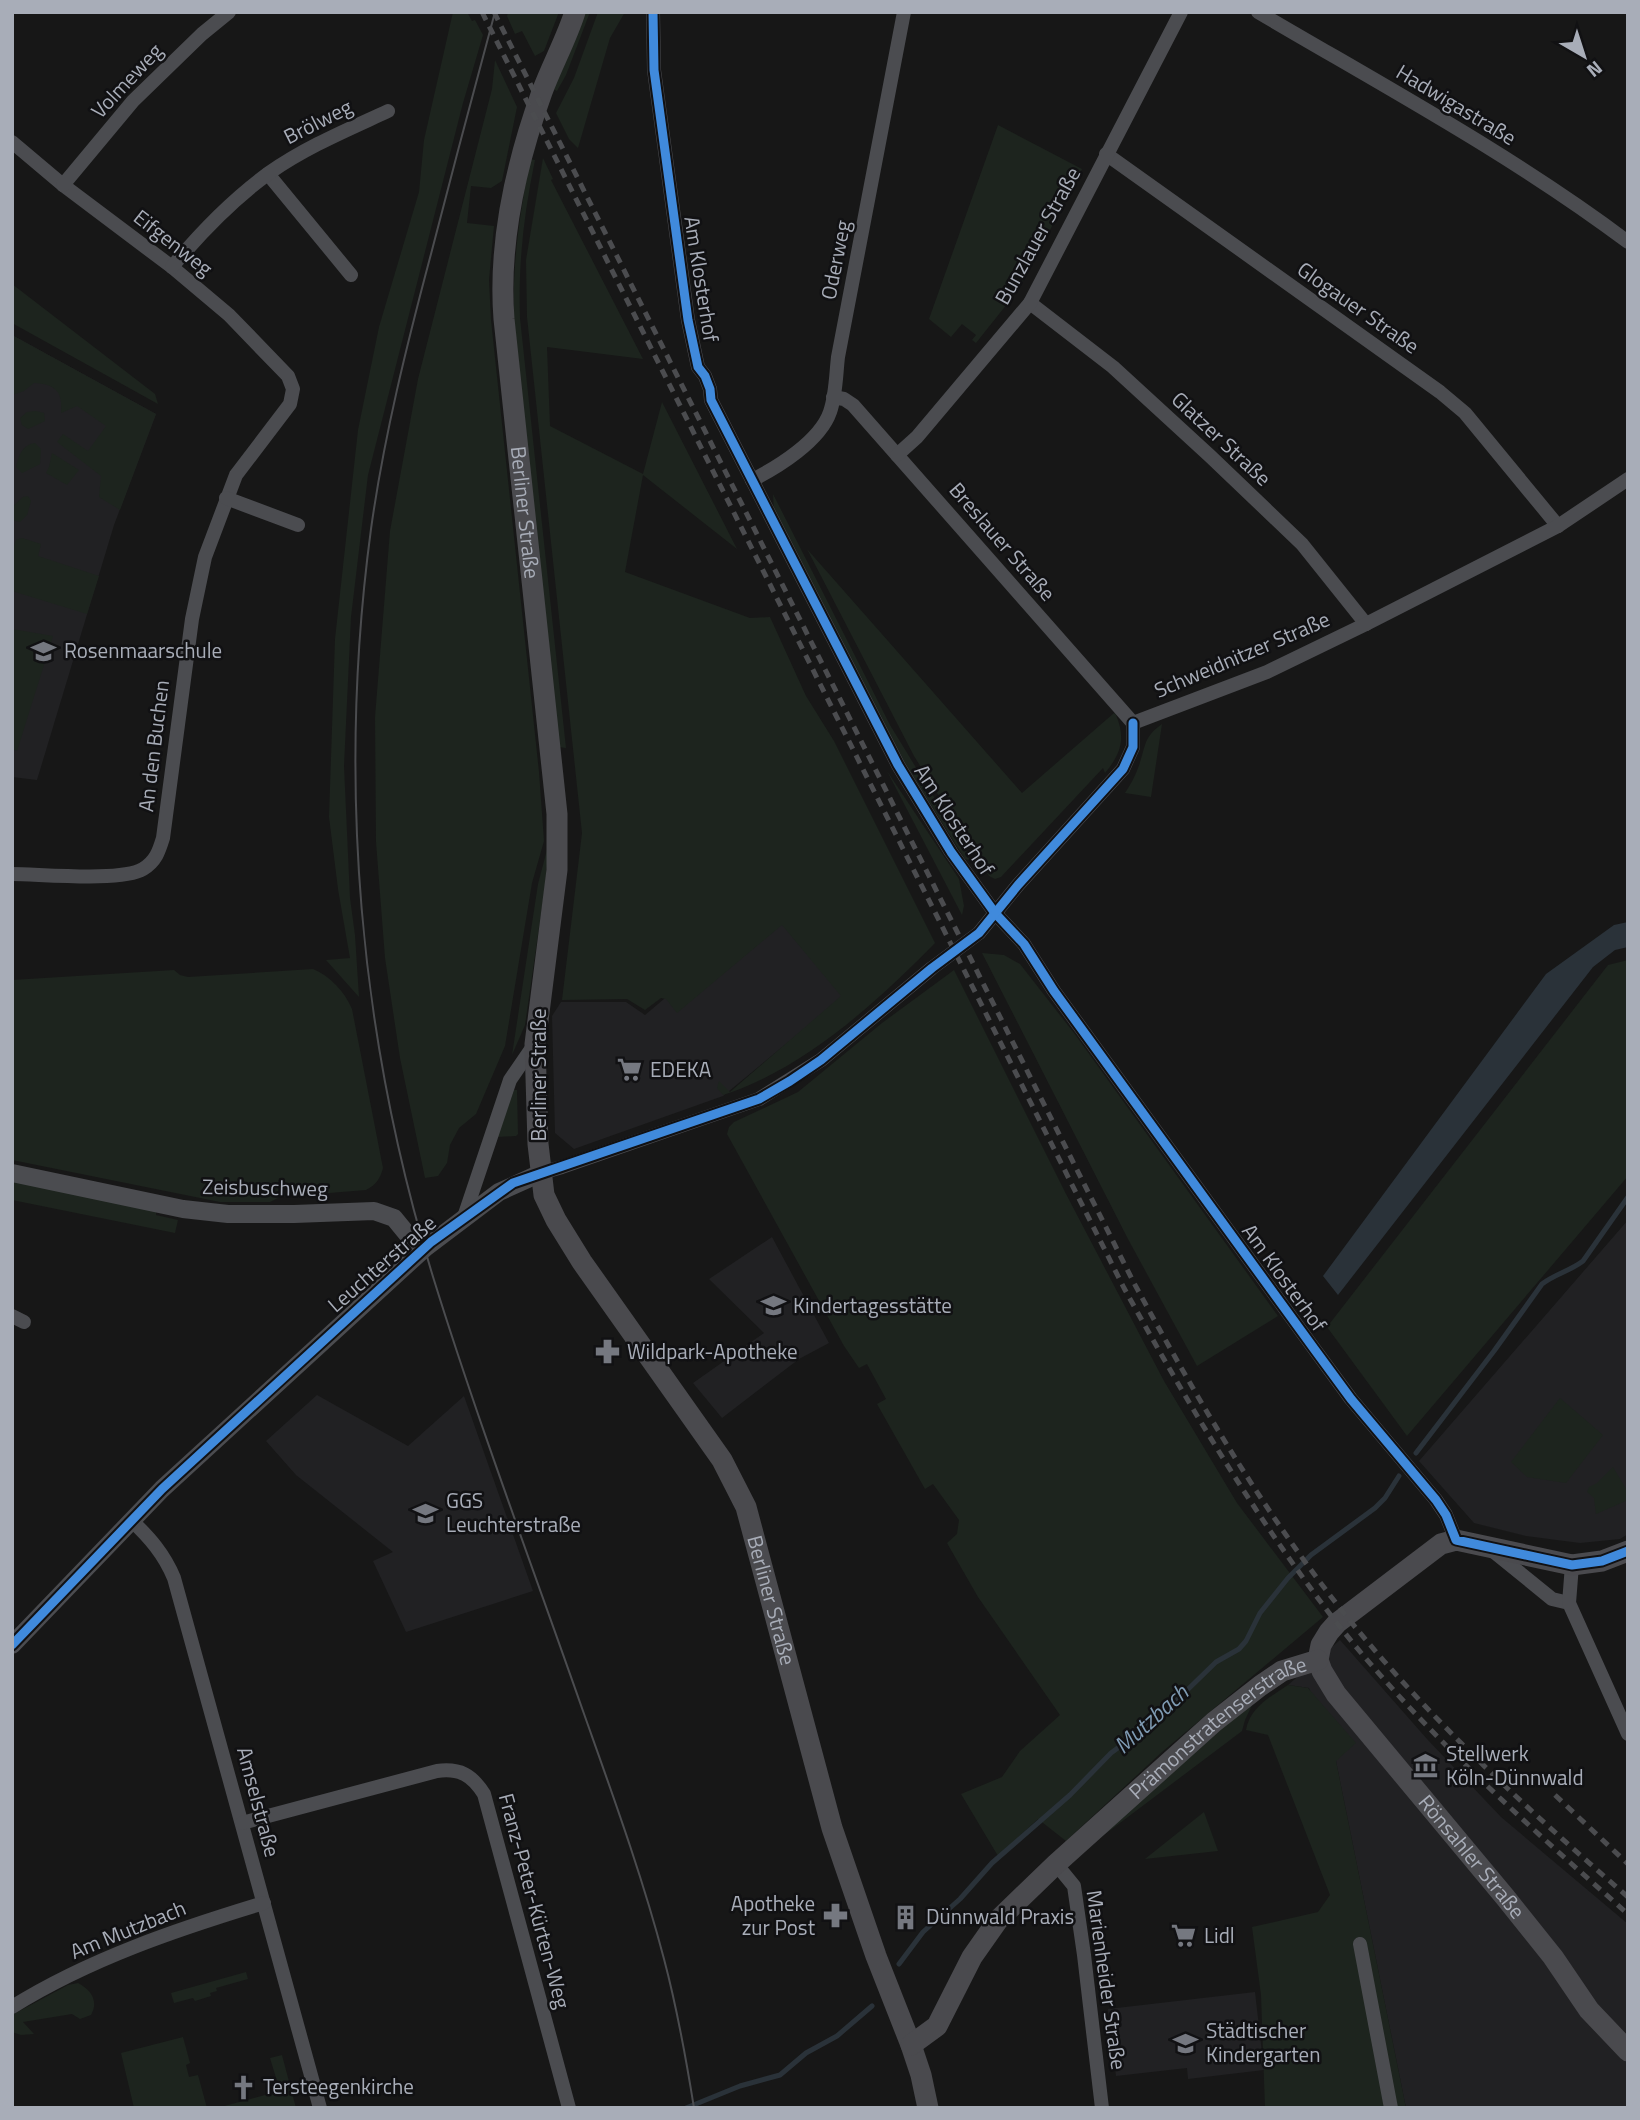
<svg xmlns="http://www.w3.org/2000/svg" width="1640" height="2120" viewBox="0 0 1640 2120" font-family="'Titillium Web',sans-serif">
<rect width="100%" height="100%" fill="#171717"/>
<!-- built -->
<g fill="#212123">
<polygon points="12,335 156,414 114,525 37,780 12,777"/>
<polygon points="786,896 860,983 723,1096 574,1149 555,1133 552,1016 561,1002 626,1002 645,1015"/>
<polygon points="1628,1220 1628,1534 1620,1539 1580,1543 1526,1536 1474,1523 1419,1461"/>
<polygon points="772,1237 829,1343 799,1359 722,1418 693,1383 764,1333 709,1279"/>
<polygon points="317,1395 408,1446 464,1396 533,1591 406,1632 373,1561 393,1552 296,1475 266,1441"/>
<polygon points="1340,1640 1427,1739 1501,1817 1628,1924 1628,2108 1406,2108 1336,1761 1309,1688 1288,1685"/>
<polygon points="1255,1992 1264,2070 1188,2079 1187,2068 1116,2076 1108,2009"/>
</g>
<!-- green -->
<g fill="#1d241e">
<polygon points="453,12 467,12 472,21 475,20 483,35 463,103 368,475 351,617 344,766 350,898 355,935 359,997 326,960 350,958 338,889 329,817 335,639 358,430 379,327 419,192 424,140"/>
<polygon points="508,12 559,12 544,51 535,56 522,31 515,34 507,16"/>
<polygon points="584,12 590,12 566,75 557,91 553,89"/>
<polygon points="598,12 625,12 610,38 578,148 569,139 556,113 574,78"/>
<polygon points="495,60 517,107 502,181 491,188 471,186 467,223 494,226 489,280 491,320 539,772 544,841 532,883 505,1046 476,1114 459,1128 450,1145 447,1163 438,1176 425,1178 400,1058 385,958 376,842 375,717 390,531 418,379 492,89"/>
<polygon points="998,125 1082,169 1019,289 976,343 972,340 976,335 962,324 951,337 929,319"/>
<path d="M 543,158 L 553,179 L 551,180 L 643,359 L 547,347 L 550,426 L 643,474 L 662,402 L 737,549 L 643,475 L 625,572 L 750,618 L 770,617 L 806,696 L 834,741 L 935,943 C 876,1003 804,1069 723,1095 L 717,1088 L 719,1081 L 730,1092 L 841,996 L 782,925 L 677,1013 L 666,999 L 661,998 L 645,1010 L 627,999 L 562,1000 L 582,833 L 527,317 L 526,260 Z"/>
<path d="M 530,159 L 535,160 C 524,213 518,264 520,318 L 566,748 L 559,747 L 514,319 C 512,261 520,215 530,159 Z"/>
<polygon points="12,284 155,394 158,404 12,323"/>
<path d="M 12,335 L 156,414 L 120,510 L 99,497 L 101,476 L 57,442 L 63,434 L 88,451 L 106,426 L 77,406 L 61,413 C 63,391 55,384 34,383 L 24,391 L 12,395 Z"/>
<polygon points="36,411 44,413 45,421 28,429 22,425 20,418 27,412"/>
<path d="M 35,443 L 41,449 L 40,464 L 22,473 L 16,467 C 19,455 22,445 35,443 Z"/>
<polygon points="52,453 79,470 67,485 46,473 49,467"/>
<polygon points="773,494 890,725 973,861 965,859 904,762 774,511"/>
<polygon points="28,496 31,501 27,515 20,522 12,520 12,507 23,497"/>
<polygon points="22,538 41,544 38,556 99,576 87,614 12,591 12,551 16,540"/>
<path d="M 807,549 L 1022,793 L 1114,713 L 1116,715 C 1126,738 1121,754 1105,773 L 1103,768 L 1001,877 L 995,879 L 989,876 L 914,756 Z"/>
<polygon points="12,629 53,636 17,751 12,749"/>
<path d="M 1162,724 L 1151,797 L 1125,793 C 1130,785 1135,777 1138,768 C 1146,748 1142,738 1162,724 Z"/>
<polygon points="887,771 959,879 964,906 962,915"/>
<polygon points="549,842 545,886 525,1025 512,1055 538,884"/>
<polygon points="982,953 1004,955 1020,964 1074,1033 1278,1316 1197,1366 1128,1239"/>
<polygon points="1628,960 1628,1176 1407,1436 1327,1327 1608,965"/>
<path d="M 313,969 C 330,976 345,992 352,1009 L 383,1168 C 380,1179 376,1185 366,1190 L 280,1197 L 270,1202 L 220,1202 L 12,1160 L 12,980 L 174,970 L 180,975 L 188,977 Z"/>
<polygon points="954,970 1065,1192 1164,1381 1237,1503 1323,1617 1162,1752 1066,1841 1038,1819 998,1856 961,1794 1002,1777 1020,1751 1060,1715 978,1597 947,1543 957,1534 959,1520 933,1484 925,1489 877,1404 886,1399 867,1364 859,1368 844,1346 727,1134 729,1127 734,1122 798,1092 882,1023"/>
<polygon points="514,1090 517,1090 518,1134 516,1136 497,1137"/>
<polygon points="12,1181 156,1211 156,1215 178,1220 175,1233 12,1200"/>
<polygon points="1560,1398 1603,1435 1566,1483 1527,1477 1511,1462"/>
<polygon points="1613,1467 1628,1492 1628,1500 1596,1514 1594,1498 1587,1492 1589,1487 1597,1483"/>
<path d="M 1288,1685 L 1308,1688 L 1356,1743 L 1336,1761 L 1406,2108 L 1265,2108 L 1261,1995 L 1252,1927 L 1318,1912 L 1330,1895 L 1268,1735 L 1246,1730 C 1250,1707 1270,1697 1288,1685 Z"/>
<polygon points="1255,1699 1245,1720 1242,1731 1092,1844"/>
<polygon points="1204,1812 1218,1851 1145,1859"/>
<polygon points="246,1972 248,1979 216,1988 217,1991 210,1993 211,1996 195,2001 193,1998 174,2003 171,1993"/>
<path d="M 78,1983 C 91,1990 99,2001 91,2015 L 80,2019 L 72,2014 L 23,2022 L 34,2034 L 21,2035 L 12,2032 L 12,2015 L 68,1985 Z"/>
<polygon points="183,2037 190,2063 186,2065 189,2077 198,2075 207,2108 134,2108 121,2053"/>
<polygon points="282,2055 296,2108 217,2108 280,2091 270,2058"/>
</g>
<!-- water -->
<polygon fill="#2a3239" points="1628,922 1628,947 1615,950 1593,967 1338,1295 1323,1276 1546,974 1614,925"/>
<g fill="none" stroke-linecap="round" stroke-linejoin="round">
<!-- stream -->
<g stroke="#2a3239" stroke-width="5">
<path d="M 1416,1453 L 1494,1351 L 1542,1284 C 1555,1274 1570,1271 1583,1261 L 1628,1197"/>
<polyline points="899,1964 923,1932 960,1899 992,1863 1070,1795 1111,1753 1134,1736 1149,1719 1178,1699 1216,1662 1239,1649 1246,1641 1260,1613 1288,1578 1311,1555 1375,1508 1385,1498 1399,1476"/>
<polyline points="686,2108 740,2086 780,2075 806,2053 837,2036 872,2006"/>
</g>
<!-- minor -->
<g stroke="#4b4c50" stroke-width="14">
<polyline points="653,12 654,70 688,320 698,367 705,376 710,389 711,400 898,765 951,852 995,913 1024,944 1054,991 1315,1350 1351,1399 1436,1500 1446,1515 1456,1540"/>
<path d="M 1258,12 C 1382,85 1512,155 1628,242"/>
<path d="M 12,142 L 63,185 L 172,267 L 229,315 L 288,376 L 293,389 L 290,404 L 236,475 L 205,557 L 192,619 L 163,838 C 159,851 156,861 143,869 C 122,882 40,874 12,874"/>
<polyline points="1106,154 1440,392 1465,413 1558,526"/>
<polyline points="268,174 351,275"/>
<polyline points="63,185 133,101 202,34 229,12"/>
<path d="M 172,267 C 201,232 232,200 269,173 C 306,147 347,130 388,111"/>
<polyline points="1030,303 1113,367 1210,456 1302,544 1366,624"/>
<polyline points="833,397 844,399 853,405 1133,723"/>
<polyline points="897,455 917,437 1030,303 1181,12"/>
<path d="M 752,480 C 778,467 820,441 830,412 C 836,395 836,374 838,357 L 904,12"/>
<polyline points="226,498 298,525"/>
<polyline points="1133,723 1267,672 1366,624 1558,526 1628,479"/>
<polyline points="541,1173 562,1167 759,1099 821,1060 932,968 979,933 1018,885 1123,769 1133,747 1133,723"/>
<polyline points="464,1217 510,1080 534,1045"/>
<polyline points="12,1316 24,1322"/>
<path d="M 131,1520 C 150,1538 164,1554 174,1578 L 320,2108"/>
<polyline points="1493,1551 1552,1599 1569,1603"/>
<polyline points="1572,1565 1569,1603 1628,1734"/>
<path d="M 242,1823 L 437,1771 C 460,1768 472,1775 484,1794 L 569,2108"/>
<polyline points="1056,1864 1074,1886 1084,1955 1102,2108"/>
<polyline points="1360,1944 1391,2108"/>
<path d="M 12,2007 C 89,1959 178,1929 264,1903"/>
</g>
<!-- tertiary -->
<g stroke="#4b4c50" stroke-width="18">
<polyline points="12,1173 183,1209 228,1214 294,1214 374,1211 394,1218 421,1251"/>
<polyline points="12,1645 162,1489 425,1248 499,1192 541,1173"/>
</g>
<!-- secondary -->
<g stroke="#4a4a4e" stroke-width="21">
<path id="s1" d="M 575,12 C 566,40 552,65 542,92 C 516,164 498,242 504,319 L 557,814 L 557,870 L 535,1044 L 538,1144 L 544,1195 L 556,1220 L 582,1262 L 722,1460 L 746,1507 L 832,1828 L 876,1956 L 911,2045 L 921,2075 L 928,2108"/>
<path id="s2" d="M 1628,1551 L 1602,1561 L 1572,1565 L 1456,1540 L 1441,1544 L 1337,1623 L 1329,1632 L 1321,1645 L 1318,1660 L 1322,1671 L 1336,1694 L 1505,1897 L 1553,1957 L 1589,2010 L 1628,2051"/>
<path id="s3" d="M 911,2045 L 937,2026 L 972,1957 L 998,1920 L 1056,1864 L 1214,1722 L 1260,1686 L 1282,1671 L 1318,1660"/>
</g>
<!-- tram -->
<path stroke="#4b4c4f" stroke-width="2" d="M 495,12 C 473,93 452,173 431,254 C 407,344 384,436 371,529 C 337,781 359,1038 434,1280 C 479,1425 533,1568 583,1711 C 612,1793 642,1875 664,1959 C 677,2008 686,2058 694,2108"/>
<!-- rail -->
<g stroke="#4b4c4f" stroke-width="5" stroke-dasharray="9 7" stroke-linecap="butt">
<path d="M 482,12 L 1124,1288 C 1188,1404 1255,1517 1336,1622 C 1421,1730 1525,1823 1628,1914"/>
<path d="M 494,12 L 1134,1283 C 1197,1399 1264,1513 1347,1617 C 1430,1720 1528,1810 1628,1897"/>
<polyline points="1555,1795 1628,1864"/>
</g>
<defs>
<g id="cycleway">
<polyline points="653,12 654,70 688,320 698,367 705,376 710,389 711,400 898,765 951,852 995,913 1024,944 1054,991 1315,1350 1351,1399 1436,1500 1446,1515 1456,1540 1572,1565 1602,1561 1628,1551"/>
<polyline points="12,1645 162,1489 431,1242 513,1183 759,1099 790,1081 821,1060 932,968 979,933 1018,885 1123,769 1133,747 1133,723"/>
</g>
</defs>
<!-- cycleway casing -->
<use href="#cycleway" stroke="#111113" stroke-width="13"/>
<!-- cycleway -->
<use href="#cycleway" stroke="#408adc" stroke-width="9"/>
</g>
<!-- icons -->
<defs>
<symbol id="school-bare" viewBox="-9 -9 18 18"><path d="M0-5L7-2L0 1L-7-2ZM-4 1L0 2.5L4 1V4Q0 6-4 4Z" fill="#757880" stroke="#111113" stroke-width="2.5" paint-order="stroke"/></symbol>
<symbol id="supermarket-bare" viewBox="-9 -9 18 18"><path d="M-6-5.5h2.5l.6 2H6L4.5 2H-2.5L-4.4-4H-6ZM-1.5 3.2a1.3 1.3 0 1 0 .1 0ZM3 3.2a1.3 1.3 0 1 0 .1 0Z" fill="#757880" stroke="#111113" stroke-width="2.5" paint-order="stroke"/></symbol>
<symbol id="pharmacy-bare" viewBox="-9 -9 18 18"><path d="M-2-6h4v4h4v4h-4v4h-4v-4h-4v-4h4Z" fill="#757880" stroke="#111113" stroke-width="2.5" paint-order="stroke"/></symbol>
<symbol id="museum-bare" viewBox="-9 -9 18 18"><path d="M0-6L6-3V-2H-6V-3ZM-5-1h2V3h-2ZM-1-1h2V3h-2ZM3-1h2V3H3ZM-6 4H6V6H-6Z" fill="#757880" stroke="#111113" stroke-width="2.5" paint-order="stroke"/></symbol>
<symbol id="building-bare" viewBox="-9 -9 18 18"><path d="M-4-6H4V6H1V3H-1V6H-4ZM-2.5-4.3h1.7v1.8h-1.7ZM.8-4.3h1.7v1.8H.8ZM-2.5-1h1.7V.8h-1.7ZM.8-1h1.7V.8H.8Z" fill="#757880" stroke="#111113" stroke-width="2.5" paint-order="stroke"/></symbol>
<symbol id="church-bare" viewBox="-9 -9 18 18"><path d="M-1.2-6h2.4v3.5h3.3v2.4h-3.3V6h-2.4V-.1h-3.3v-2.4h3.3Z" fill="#757880" stroke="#111113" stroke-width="2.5" paint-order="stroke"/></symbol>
</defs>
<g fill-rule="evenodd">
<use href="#school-bare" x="26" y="634" width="35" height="35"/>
<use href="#supermarket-bare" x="612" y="1052" width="35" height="35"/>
<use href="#school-bare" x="756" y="1288" width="35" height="35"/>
<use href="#pharmacy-bare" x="590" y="1334" width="35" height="35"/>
<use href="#school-bare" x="408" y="1496" width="35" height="35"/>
<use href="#museum-bare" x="1408" y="1748" width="35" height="35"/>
<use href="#pharmacy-bare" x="818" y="1898" width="35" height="35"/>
<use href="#building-bare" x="888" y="1900" width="35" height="35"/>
<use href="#supermarket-bare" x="1166" y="1918" width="35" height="35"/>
<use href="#school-bare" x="1168" y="2026" width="35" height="35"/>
<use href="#church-bare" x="226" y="2070" width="35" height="35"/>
</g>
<g text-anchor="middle" stroke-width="5" stroke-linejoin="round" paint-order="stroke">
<!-- street labels -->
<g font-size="21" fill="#a8adb8" stroke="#111113">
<text transform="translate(127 81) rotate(-47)" y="7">Volmeweg</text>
<text transform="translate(1456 105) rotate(31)" y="7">Hadwigastraße</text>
<text transform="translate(318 122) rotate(-27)" y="7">Brölweg</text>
<text transform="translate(1038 236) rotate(-61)" y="7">Bunzlauer Straße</text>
<text transform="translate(173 243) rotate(38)" y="7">Eifgenweg</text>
<text transform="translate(836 260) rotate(-79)" y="7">Oderweg</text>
<text transform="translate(701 279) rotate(81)" y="7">Am Klosterhof</text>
<text transform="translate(1358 308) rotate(35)" y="7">Glogauer Straße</text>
<text transform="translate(1221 439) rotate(43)" y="7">Glatzer Straße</text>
<text dy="7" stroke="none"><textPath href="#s1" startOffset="513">Berliner Straße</textPath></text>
<text transform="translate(1002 542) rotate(49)" y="7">Breslauer Straße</text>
<text transform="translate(1242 655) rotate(-23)" y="7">Schweidnitzer Straße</text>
<text transform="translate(154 746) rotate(-83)" y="7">An den Buchen</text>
<text transform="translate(954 820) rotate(57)" y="7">Am Klosterhof</text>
<text transform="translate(539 1075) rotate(-90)" y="7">Berliner Straße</text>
<text transform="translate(265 1188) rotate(1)" y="7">Zeisbuschweg</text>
<text transform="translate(382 1264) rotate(-41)" y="7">Leuchterstraße</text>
<text transform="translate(1284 1278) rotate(54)" y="7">Am Klosterhof</text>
<text dy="7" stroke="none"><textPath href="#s1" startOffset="1668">Berliner Straße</textPath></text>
<text dy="7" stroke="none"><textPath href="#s3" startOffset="448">Prämonstratenserstraße</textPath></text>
<text transform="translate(258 1802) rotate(75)" y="7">Amselstraße</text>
<text dy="7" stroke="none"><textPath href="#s2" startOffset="616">Rönsahler Straße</textPath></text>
<text transform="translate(534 1901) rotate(75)" y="7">Franz-Peter-Kürten-Weg</text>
<text transform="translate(128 1930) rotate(-22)" y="7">Am Mutzbach</text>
<text transform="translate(1106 1980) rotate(82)" y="7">Marienheider Straße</text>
</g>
<!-- poi labels -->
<g font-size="21" fill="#a8adb8" stroke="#111113" text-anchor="start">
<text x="64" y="658">Rosenmaarschule</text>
<text x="650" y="1077">EDEKA</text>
<text x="793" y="1313">Kindertagesstätte</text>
<text x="627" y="1359">Wildpark-Apotheke</text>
<text x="446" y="1508">GGS<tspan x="446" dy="24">Leuchterstraße</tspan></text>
<text x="1446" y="1761">Stellwerk<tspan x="1446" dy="24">Köln-Dünnwald</tspan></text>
<text x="815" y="1911" text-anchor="end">Apotheke<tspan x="815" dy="24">zur Post</tspan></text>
<text x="926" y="1924">Dünnwald Praxis</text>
<text x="1204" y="1943">Lidl</text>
<text x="1206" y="2038">Städtischer<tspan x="1206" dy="24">Kindergarten</tspan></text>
<text x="263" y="2094">Tersteegenkirche</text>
</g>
<!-- water labels -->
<g font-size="23" font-style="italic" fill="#7f9bb3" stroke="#111113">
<text transform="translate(1151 1719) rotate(-42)" y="8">Mutzbach</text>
</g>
</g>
<!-- border -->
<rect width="1640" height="2120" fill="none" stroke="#a8adb8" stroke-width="28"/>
<!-- north arrow -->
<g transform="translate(1584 56) rotate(141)" stroke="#111113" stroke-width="5" paint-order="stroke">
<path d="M0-5L12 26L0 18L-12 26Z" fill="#a8adb8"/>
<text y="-10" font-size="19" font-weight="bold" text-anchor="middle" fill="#a8adb8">N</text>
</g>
</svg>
